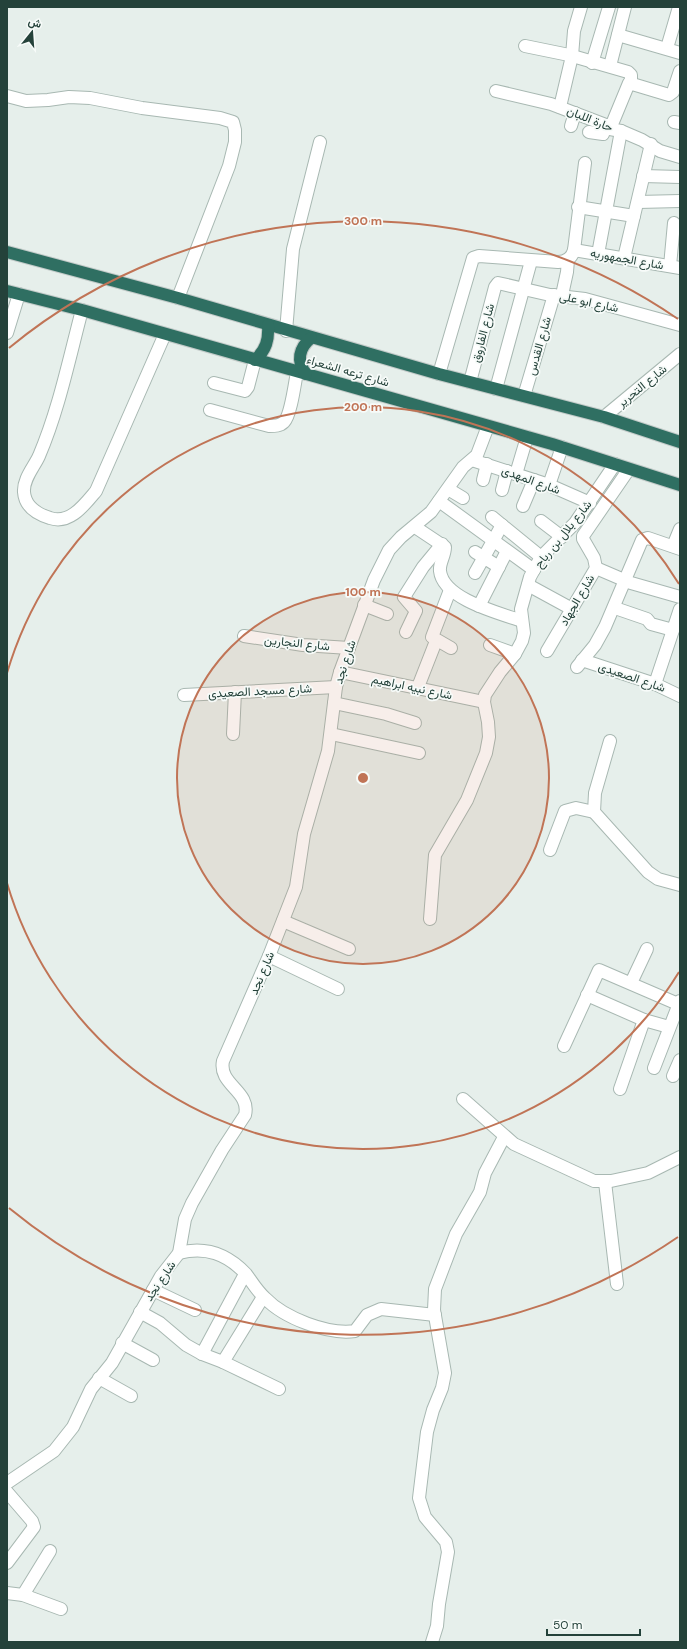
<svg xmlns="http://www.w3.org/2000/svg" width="687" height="1649" viewBox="0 0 687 1649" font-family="'DM Sans',Vazirmatn,sans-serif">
<rect width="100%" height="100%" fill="#e6efeb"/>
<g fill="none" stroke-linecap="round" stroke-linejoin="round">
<defs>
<g id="minor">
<polyline points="618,35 680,53"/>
<polyline points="525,46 569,55 628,72 631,75 631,83"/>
<polyline points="667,48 679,7"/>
<polyline points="592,63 609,7"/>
<polyline points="610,66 625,7"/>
<polyline points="496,91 551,104 606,125 610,129 621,131 642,140 660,151 680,157"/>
<polyline points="7,96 26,101 48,100 69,97 90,98 142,108 220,118 233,122 235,130 235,142 229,166 178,298"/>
<polyline points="560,107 572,56 574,31 581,7"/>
<polyline points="674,122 680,123"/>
<polyline points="571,126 575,113"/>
<polyline points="610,129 629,83 669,95 673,92 680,71"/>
<polyline points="589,132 603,134 606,125"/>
<polyline points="643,176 680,177"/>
<polyline points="638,202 680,201"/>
<polyline points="578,207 634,216"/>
<polyline points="574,250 680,268"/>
<polyline points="598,254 621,131"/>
<polyline points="624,258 651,144"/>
<polyline points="670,266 674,223"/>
<polyline points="562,295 567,272 568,260"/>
<path d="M 82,310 C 69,359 59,409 39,456 C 34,467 23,479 24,492 C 25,507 37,514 50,518 C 70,525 85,504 96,491 L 165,334"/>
<polyline points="286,331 293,249 320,142"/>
<polyline points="7,333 19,294"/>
<path d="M 439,374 L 473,258 L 479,256 L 558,262 C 566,262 572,258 574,250 L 585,163"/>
<polyline points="470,382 495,287 498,283 550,295 585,299 680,325"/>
<polyline points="214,383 245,391 248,387 255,360"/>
<polyline points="496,389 531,261"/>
<polyline points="524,396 554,295"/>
<path d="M 210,410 L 269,426 C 275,426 280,426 284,422 C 291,415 295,382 297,372"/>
<polyline points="604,417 680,354"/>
<polyline points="472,460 549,485 590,503"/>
<polyline points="516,474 527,437"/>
<polyline points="483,480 487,464"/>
<polyline points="549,485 562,447"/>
<polyline points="448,489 463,498"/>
<polyline points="502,490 507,471"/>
<polyline points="439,501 534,570"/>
<polyline points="523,506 534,480"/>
<polyline points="492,517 541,557"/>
<polyline points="541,521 562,537"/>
<path d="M 415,527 L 445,547 C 445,556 439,563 440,571 C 443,599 499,613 522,621"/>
<polyline points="673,546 680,529"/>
<polyline points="475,552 499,567"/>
<polyline points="596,568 631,583 680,597"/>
<polyline points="475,573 502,525"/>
<polyline points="528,585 572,609"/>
<polyline points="450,590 432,637 451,648"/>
<polyline points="364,605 387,614"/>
<polyline points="479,606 507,551"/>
<polyline points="615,608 647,619 651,624 673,630"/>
<polyline points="406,632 416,611 404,597 423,567 442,544"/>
<polyline points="244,636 303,645 349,648"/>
<polyline points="490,645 515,654"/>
<polyline points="547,651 596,568 594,558 583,539 583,536 629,469"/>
<polyline points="582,660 655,684 680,696"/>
<polyline points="577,667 595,645 605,627 642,540 648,538 680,549"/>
<polyline points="340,672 484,702"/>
<polyline points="655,684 680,609"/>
<polyline points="418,687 436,641"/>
<polyline points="184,695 336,687"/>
<polyline points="334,703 386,714 415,723"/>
<polyline points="233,734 235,692"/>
<polyline points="331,734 419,753"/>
<polyline points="610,741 595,793 594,812 648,872 658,879 680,885"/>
<polyline points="550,850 565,811 576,808 594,812"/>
<polyline points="430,919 435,855 467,800 486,753 489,737 488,722 484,702 485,695 500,672 515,654 522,641 524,633 521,609 530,577 541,557 575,523 615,464"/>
<polyline points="283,921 349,949"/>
<polyline points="269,956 338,989"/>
<polyline points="631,983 647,949"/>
<polyline points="587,995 644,1020 669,1027"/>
<polyline points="564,1046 599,970 678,1004"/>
<polyline points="654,1068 680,1001"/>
<polyline points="673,1076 680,1060"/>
<polyline points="620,1089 644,1020"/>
<polyline points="463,1099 514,1144 594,1181 611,1181 648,1173 680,1157"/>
<polyline points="605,1182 617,1284"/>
<path d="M 179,1253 C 206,1246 227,1254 246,1274 C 252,1282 257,1291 265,1298 C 284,1318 328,1335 355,1331 L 367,1315 L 381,1309 L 435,1315"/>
<polyline points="153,1290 195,1310"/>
<polyline points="140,1312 160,1323 186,1345 202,1354 223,1362 279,1389"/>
<polyline points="122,1343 153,1360"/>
<polyline points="202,1354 245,1274"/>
<polyline points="223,1362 263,1297"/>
<polyline points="99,1378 131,1396"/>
<path d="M 7,1483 L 54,1451 L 73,1427 L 91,1389 L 112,1363 L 161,1276 L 179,1253 L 185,1219 L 192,1203 L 222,1150 L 245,1115 C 251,1091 218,1085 223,1061 L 269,956 L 296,887 L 304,834 L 328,751 L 336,687 L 340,672 L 374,580 L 389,550 L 401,537 L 431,512 L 463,467 L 477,455 L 488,426"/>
<polyline points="7,1492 32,1521 34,1527 7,1563"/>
<polyline points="7,1593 23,1595 61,1609"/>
<polyline points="23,1595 50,1551"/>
<polyline points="432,1642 437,1626 439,1604 448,1552 446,1542 425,1517 419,1498 427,1432 433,1410 442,1388 445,1373 434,1310 435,1289 456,1234 480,1192 485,1173 504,1137"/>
</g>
<g id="highway">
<polyline points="7,252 178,298 439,374 604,417 680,442"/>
<polyline points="7,291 82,310 552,444 680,485"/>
<path d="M 255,360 C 266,350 269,340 268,325"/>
<path d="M 306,374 C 296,361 299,348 311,338"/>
</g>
</defs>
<!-- minor casing -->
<use href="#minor" stroke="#a8b8b2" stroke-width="14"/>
<!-- highway casing -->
<use href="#highway" stroke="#c2cac8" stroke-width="14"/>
<!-- minor -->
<use href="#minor" stroke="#fff" stroke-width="12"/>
<!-- highway -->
<use href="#highway" stroke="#2f6f62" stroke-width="12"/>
</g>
<!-- distance rings -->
<circle cx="363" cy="778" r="186" fill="#c07456" fill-opacity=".12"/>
<g fill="none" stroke="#c07456" stroke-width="2">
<circle cx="363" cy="778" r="186"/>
<path d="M679 972A371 371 0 0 1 7 883M7 673A371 371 0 0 1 679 584"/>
<path d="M678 1237A557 557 0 0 1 9 1208M9 348A557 557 0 0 1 678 319"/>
</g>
<g text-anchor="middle" stroke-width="3.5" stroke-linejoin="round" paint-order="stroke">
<!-- street labels -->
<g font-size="12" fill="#24423a" stroke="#f7fbf9">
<text transform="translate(590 119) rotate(22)" y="4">حارة اللبان</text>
<text transform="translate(627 259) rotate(10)" y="4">شارع الجمهوريه</text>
<text transform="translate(589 302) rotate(12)" y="4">شارع ابو على</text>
<text transform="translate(483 333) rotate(-76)" y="4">شارع الفاروق</text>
<text transform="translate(539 346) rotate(-74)" y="4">شارع القدس</text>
<text transform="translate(348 371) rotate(16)" y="4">شارع ترعه الشعراء</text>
<text transform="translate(642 386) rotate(-39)" y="4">شارع التحرير</text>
<text transform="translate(531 480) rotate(20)" y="4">شارع المهدى</text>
<text transform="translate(563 534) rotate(-51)" y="4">شارع بلال بن رباح</text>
<text transform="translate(577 600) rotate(-60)" y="4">شارع الجهاد</text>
<text transform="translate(297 643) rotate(6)" y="4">شارع النجارين</text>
<text transform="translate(345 662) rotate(-72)" y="4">شارع نجد</text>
<text transform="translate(632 677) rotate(19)" y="4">شارع الصعيدى</text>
<text transform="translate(412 687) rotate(12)" y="4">شارع نبيه ابراهيم</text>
<text transform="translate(260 691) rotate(-3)" y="4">شارع مسجد الصعيدى</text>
<text transform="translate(262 973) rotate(-67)" y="4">شارع نجد</text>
<text transform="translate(160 1281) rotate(-56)" y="4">شارع نجد</text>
</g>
</g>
<circle cx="363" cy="778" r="6" fill="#c07456" stroke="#f7fbf9" stroke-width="2"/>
<g font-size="12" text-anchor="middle" font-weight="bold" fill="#c07456" stroke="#f7fbf9" stroke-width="3.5" stroke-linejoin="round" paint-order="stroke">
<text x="363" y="225">300 m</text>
<text x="363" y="411">200 m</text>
<text x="363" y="596">100 m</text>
</g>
<!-- border -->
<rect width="687" height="1649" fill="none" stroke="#24423a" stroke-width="16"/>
<!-- north arrow -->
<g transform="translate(32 32) rotate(17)" stroke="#f7fbf9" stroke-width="3" paint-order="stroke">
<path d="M0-3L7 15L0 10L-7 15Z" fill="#24423a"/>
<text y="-6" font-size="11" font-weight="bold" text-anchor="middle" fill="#24423a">ش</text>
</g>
<!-- scale -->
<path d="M547 1629v6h93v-6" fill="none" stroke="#24423a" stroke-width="2"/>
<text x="553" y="1629" font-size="12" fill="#24423a" stroke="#f7fbf9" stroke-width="3" paint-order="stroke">50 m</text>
</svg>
